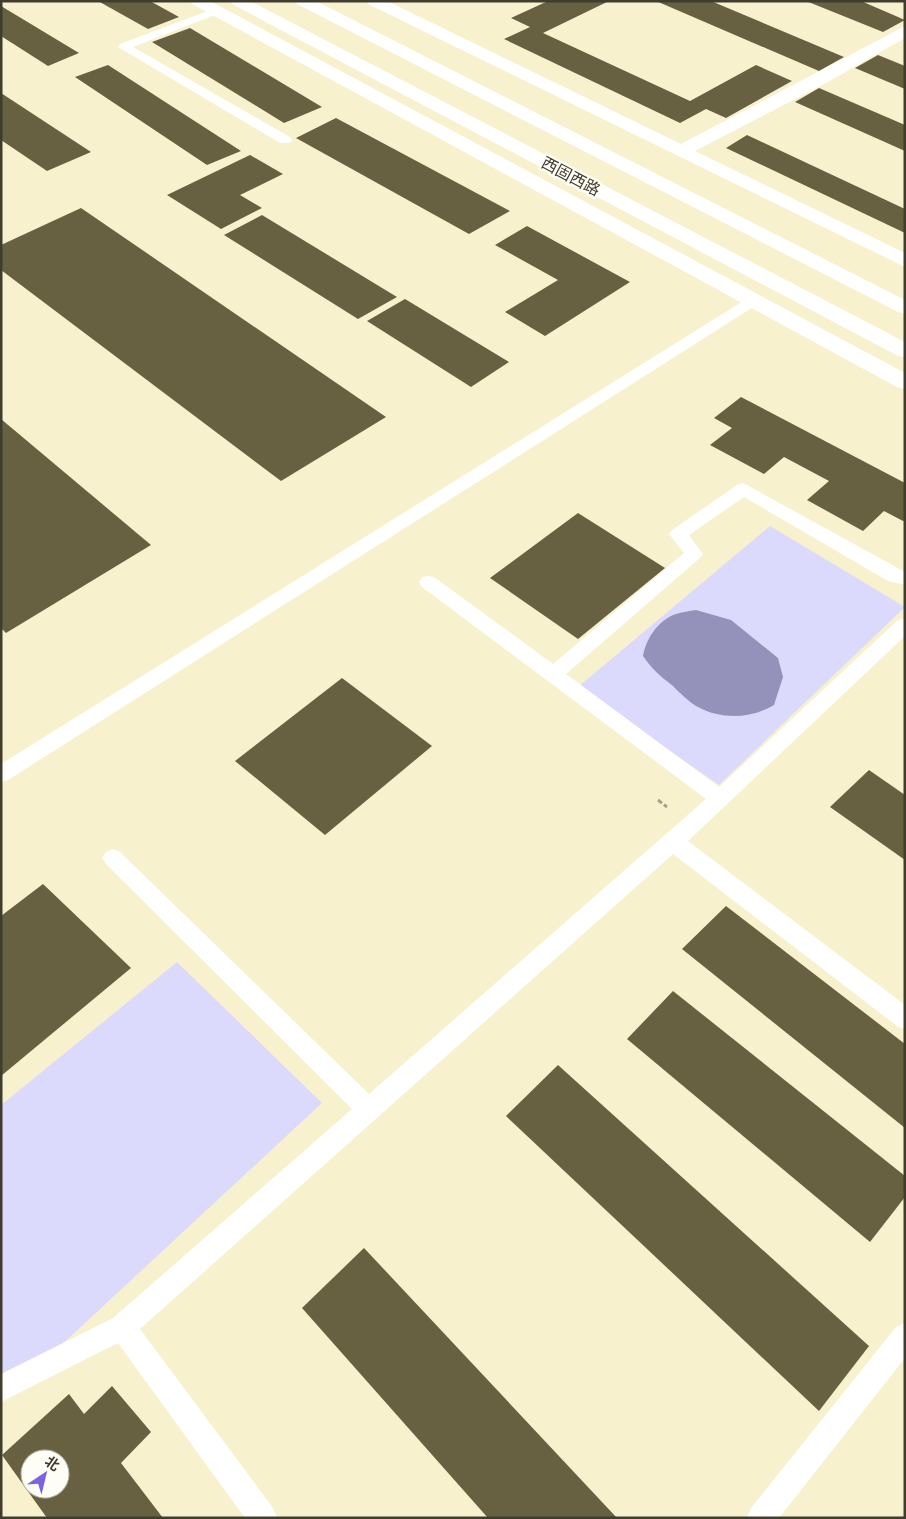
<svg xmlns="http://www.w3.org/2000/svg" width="906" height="1519" viewBox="0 0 906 1519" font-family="Spectral,'Noto Sans SC',serif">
<rect width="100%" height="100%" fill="#f8f1ce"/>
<!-- green -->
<g fill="#dbdafd">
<polygon points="770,526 905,607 719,785 578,687"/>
<polygon points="177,962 322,1103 1,1401 1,1105"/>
</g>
<!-- water -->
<path fill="#9492ba" d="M 696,610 L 731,620 L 778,658 L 783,677 L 774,705 C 750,719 721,720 696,706 C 688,701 680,693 673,686 C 661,677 651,668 643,656 C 646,639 658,620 676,614 C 682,612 689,611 696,610 Z"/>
<!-- building -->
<g fill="#676142" fill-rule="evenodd">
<polygon points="98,1 150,1 179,17 148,29"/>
<polygon points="548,1 609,1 543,33 690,101 756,65 792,81 726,118 706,109 680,123 504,39 530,27 511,18"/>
<polygon points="656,1 711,1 844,57 819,71"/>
<polygon points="806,1 861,1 905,20 883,32"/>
<polygon points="1,6 79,53 48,66 1,36"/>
<polygon points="190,28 322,107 284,123 152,42"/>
<polygon points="878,55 905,66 905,89 855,68"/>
<polygon points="108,65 241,151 207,165 75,77"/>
<polygon points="819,88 905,125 905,151 795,102"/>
<polygon points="1,93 91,152 47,171 1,140"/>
<polygon points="336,118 510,211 469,234 296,138"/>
<polygon points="747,135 905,209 905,233 726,148"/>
<polygon points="250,155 283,174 240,195 262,208 221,229 167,195"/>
<polygon points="81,208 386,417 281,481 1,270 1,245"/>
<polygon points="262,215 397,297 358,319 224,235"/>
<polygon points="527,226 630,282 545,336 505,312 558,280 495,245"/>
<polygon points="405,299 509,362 471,387 367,321"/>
<polygon points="741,397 905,483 905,520 903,521 884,511 863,531 807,500 829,481 784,457 764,474 710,445 732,428 714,418"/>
<polygon points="1,419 151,545 6,633 1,628"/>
<polygon points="578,513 665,568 578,639 490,578"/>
<polygon points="342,678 432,746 325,835 235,761"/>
<polygon points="869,770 905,795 905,860 830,807"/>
<polygon points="43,884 131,968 1,1076 1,916"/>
<polygon points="726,906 905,1044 905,1128 682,949"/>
<polygon points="673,991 905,1176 905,1197 870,1242 627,1039"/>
<polygon points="558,1065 869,1346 819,1411 506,1116"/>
<polygon points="364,1248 617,1518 488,1518 302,1308"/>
<path d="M 112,1386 L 151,1432 L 121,1463 L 163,1518 L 47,1518 L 2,1455 L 69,1394 L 84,1414 ZM 30,1459 L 60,1459 L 60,1489 L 30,1489 Z"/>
</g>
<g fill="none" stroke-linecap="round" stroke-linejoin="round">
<!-- path -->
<polyline stroke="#a7a188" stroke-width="3" stroke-dasharray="5 2.5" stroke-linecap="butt" points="658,800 667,807"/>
<!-- service -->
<g fill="#fff" fill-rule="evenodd">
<polygon points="216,8 220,9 222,11 220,13 133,47 290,137 292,140 290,143 280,143 118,47 120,44"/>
<polygon points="753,297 758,298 760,301 758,304 8,780 1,782 1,764 748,298"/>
<polygon points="743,483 905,572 905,585 888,581 744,497 689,535 703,554 700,558 566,674 719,787 898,620 905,618 905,636 688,841 905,1005 905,1029 897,1026 673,854 140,1329 273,1508 277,1518 245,1518 118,1343 1,1402 1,1374 113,1318 352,1109 106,864 102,858 106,852 113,849 120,852 369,1094 706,799 422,587 419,582 422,577 428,576 434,577 553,664 684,553 669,534 672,530 737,485"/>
<polygon points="905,1323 905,1358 779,1518 747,1518 751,1508 896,1327"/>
</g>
<!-- minor -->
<g fill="#fff" fill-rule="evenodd">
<polygon points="190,1 210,1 905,373 905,389 897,387 192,4"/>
<polygon points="366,1 387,1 681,144 905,26 905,38 828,82 695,151 905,253 905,267 368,4"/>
</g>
<!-- primary -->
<g fill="#fff" fill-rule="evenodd">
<polygon points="230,1 250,1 905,342 905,357 898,356 232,4"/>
<polygon points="295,1 316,1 905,300 905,314 898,312 297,4"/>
</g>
</g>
<g text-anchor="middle" stroke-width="5" stroke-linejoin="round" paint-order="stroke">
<!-- far-street labels -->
<g font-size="16" fill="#403d2f" stroke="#fffef6">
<text transform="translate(571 176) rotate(28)" y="6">西固西路</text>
</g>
</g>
<!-- border -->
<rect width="906" height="1519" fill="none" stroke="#403d2f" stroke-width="5"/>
<!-- north arrow -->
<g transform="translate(45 1474) rotate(35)"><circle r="24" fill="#fffef6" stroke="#b3b1a6"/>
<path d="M0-4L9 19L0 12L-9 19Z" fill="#7965e0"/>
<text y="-8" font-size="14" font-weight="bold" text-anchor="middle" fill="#403d2f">北</text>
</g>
</svg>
